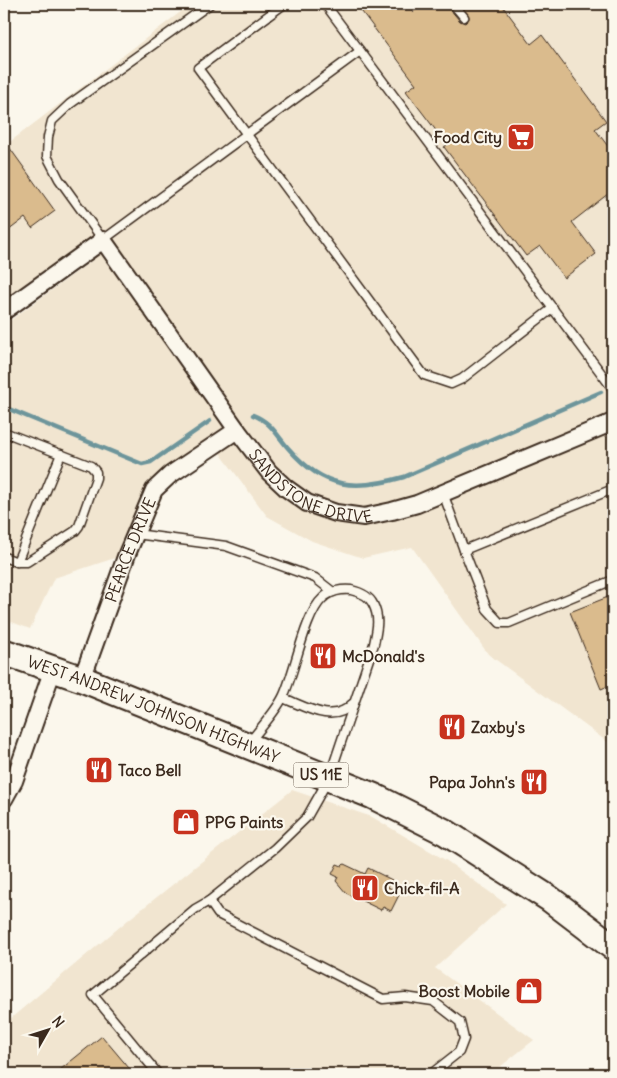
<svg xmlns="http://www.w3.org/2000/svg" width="617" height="1078" viewBox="0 0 617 1078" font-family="Delius,sans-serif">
<rect width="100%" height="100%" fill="#fbf7ec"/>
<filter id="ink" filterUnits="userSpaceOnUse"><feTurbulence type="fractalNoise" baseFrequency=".02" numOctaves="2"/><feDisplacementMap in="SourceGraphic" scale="10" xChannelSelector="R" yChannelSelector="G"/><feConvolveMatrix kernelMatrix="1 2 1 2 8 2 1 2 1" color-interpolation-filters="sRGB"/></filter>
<g filter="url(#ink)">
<!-- built -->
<g fill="#f1e5d0">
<polygon points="191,4 613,4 613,746 488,654 412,547 363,558 312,541 267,516 214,445 170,475 127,554 54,578 30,629 4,619 4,325 93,260 87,252 4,312 4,140 7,144"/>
<polygon points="292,790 372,817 447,861 506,904 435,968 534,1040 491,1074 4,1074 4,1024 128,920"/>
</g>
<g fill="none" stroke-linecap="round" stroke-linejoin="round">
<!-- stream -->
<g stroke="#6d959b" stroke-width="4.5">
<polyline points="4,407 142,464 151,462 210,421"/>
<path d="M 253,415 C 271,422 276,434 289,449 C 324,489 355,491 404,477 L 601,392"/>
</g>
</g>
<!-- building -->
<g fill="#dabb8d" stroke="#3b2a1e">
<polygon points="356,4 407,4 413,12 423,4 448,4 449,8 460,21 465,23 469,19 469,16 460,4 501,4 531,44 542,35 606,121 595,129 613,153 613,190 572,222 596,254 564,278 540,246 526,256 444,147 447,145 406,91 416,84"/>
<polygon points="4,140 55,211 32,228 25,218 4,234"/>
<polygon points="613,595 613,684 601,689 570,612"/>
<polygon points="337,864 342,866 344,864 365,874 368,868 392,880 388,887 400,893 391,911 383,907 381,910 346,893 336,881 338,877 332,874"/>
<polygon points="102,1036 134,1074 55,1074"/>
</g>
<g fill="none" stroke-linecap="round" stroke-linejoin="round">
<defs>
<g id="lane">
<polyline points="210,4 70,104 52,121 48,137 47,156 59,179 103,240 360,51"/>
<polyline points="284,4 198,68 424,375 451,384 462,379 553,308"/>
<polyline points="325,4 613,389"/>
<polyline points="453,4 464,17"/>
<polyline points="4,432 91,466 96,472 96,478 79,526 75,531 27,562 17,562 4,557"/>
<polyline points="443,493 464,550 613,489"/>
<polyline points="136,534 226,546 315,578 333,592"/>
<polyline points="464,550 487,609 500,623 509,623 613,580"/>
<polyline points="17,562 61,454"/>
<path d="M 283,698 C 304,706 333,725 352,704"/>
<polyline points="209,901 218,914 383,999 405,997 433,1001 460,1022 464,1039 459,1052 431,1074"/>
<path d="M 158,1074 L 93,995 L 195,909 L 209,901 L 275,848 L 307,817 L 329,778 L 374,644 C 377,629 380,618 373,604 C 369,596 360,592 351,590 C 342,589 330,591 323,598 C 304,615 295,673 283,697 C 275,713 260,728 249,743"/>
</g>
<g id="street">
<path id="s1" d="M 4,311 L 103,240 L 237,430 L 269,472 L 286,488 L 307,503 L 336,513 L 364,517 L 392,511 L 417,504 L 613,422"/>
<path id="s2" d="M 82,679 L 127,554 L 154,490 L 170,475 L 237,430"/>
<polyline points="4,799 14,781 53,669"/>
</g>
<g id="primary">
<path id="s3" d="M 4,652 L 82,679 L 373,796 L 445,832 L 550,899 L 613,947"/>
</g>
</defs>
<!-- lane casing -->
<use href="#lane" stroke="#3b2a1e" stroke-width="11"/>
<!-- street casing -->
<use href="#street" stroke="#3b2a1e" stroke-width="20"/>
<!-- primary casing -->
<use href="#primary" stroke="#3b2a1e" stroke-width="29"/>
<!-- lane -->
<use href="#lane" stroke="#fbf7ec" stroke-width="8"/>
<!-- street -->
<use href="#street" stroke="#fbf7ec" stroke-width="16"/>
<!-- primary -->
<use href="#primary" stroke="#fbf7ec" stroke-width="25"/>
</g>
</g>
<!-- icons -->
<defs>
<symbol id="supermarket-square" viewBox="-11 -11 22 22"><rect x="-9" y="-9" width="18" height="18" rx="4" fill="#c8321e" stroke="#fbf7ec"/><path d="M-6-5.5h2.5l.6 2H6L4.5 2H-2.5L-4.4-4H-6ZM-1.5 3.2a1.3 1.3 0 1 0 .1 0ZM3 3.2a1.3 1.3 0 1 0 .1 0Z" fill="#fff"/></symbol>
<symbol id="restaurant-square" viewBox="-11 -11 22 22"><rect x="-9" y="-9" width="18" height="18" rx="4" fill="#c8321e" stroke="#fbf7ec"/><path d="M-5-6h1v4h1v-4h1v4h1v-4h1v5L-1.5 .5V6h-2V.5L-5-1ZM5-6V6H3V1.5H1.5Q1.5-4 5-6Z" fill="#fff"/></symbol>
<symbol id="shop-square" viewBox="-11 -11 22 22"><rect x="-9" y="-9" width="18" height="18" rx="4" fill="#c8321e" stroke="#fbf7ec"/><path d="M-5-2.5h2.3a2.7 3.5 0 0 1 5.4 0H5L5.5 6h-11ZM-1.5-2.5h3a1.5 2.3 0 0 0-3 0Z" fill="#fff"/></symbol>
</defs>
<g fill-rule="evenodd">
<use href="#supermarket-square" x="505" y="121" width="32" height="32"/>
<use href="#restaurant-square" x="307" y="640" width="32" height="32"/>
<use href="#restaurant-square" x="436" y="711" width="32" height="32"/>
<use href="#restaurant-square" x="83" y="754" width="32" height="32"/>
<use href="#restaurant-square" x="518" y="766" width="32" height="32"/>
<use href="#shop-square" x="170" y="806" width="32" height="32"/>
<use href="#restaurant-square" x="349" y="872" width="32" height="32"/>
<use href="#shop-square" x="513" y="975" width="32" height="32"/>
</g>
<g text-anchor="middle" stroke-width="4.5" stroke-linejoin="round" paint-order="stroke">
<!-- shield labels -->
<rect fill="#fbf7ec" stroke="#75685c" stroke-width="1" x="293.5" y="762.5" width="55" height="25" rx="4"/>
<g font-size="15" font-weight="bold" fill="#3b2a1e">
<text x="321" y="780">US 11E</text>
</g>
<!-- poi labels -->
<g font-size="16" font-weight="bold" fill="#3b2a1e" stroke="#fbf7ec" text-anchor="start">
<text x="502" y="143" text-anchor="end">Food City</text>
<text x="342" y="662">McDonald's</text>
<text x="471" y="733">Zaxby's</text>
<text x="118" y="776">Taco Bell</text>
<text x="515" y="788" text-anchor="end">Papa John's</text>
<text x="205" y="828">PPG Paints</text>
<text x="384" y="894">Chick-fil-A</text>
<text x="510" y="997" text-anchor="end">Boost Mobile</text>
</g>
<!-- street labels -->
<g font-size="16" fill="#3b2a1e" stroke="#fbf7ec">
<text dy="6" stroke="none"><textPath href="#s1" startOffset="452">SANDSTONE DRIVE</textPath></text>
<text dy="6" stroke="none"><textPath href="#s2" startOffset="138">PEARCE DRIVE</textPath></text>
<text dy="6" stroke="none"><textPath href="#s3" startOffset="160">WEST ANDREW JOHNSON HIGHWAY</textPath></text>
</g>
</g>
<!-- margin -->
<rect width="617" height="1078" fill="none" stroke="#fbf7ec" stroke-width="20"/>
<rect x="10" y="10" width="597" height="1058" fill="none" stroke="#3b2a1e" stroke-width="2" filter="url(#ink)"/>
<!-- north arrow -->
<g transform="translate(48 1030) rotate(51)" stroke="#fbf7ec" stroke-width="4" paint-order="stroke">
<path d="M0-4L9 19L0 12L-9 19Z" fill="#3b2a1e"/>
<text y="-8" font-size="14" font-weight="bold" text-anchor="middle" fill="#3b2a1e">N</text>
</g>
</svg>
